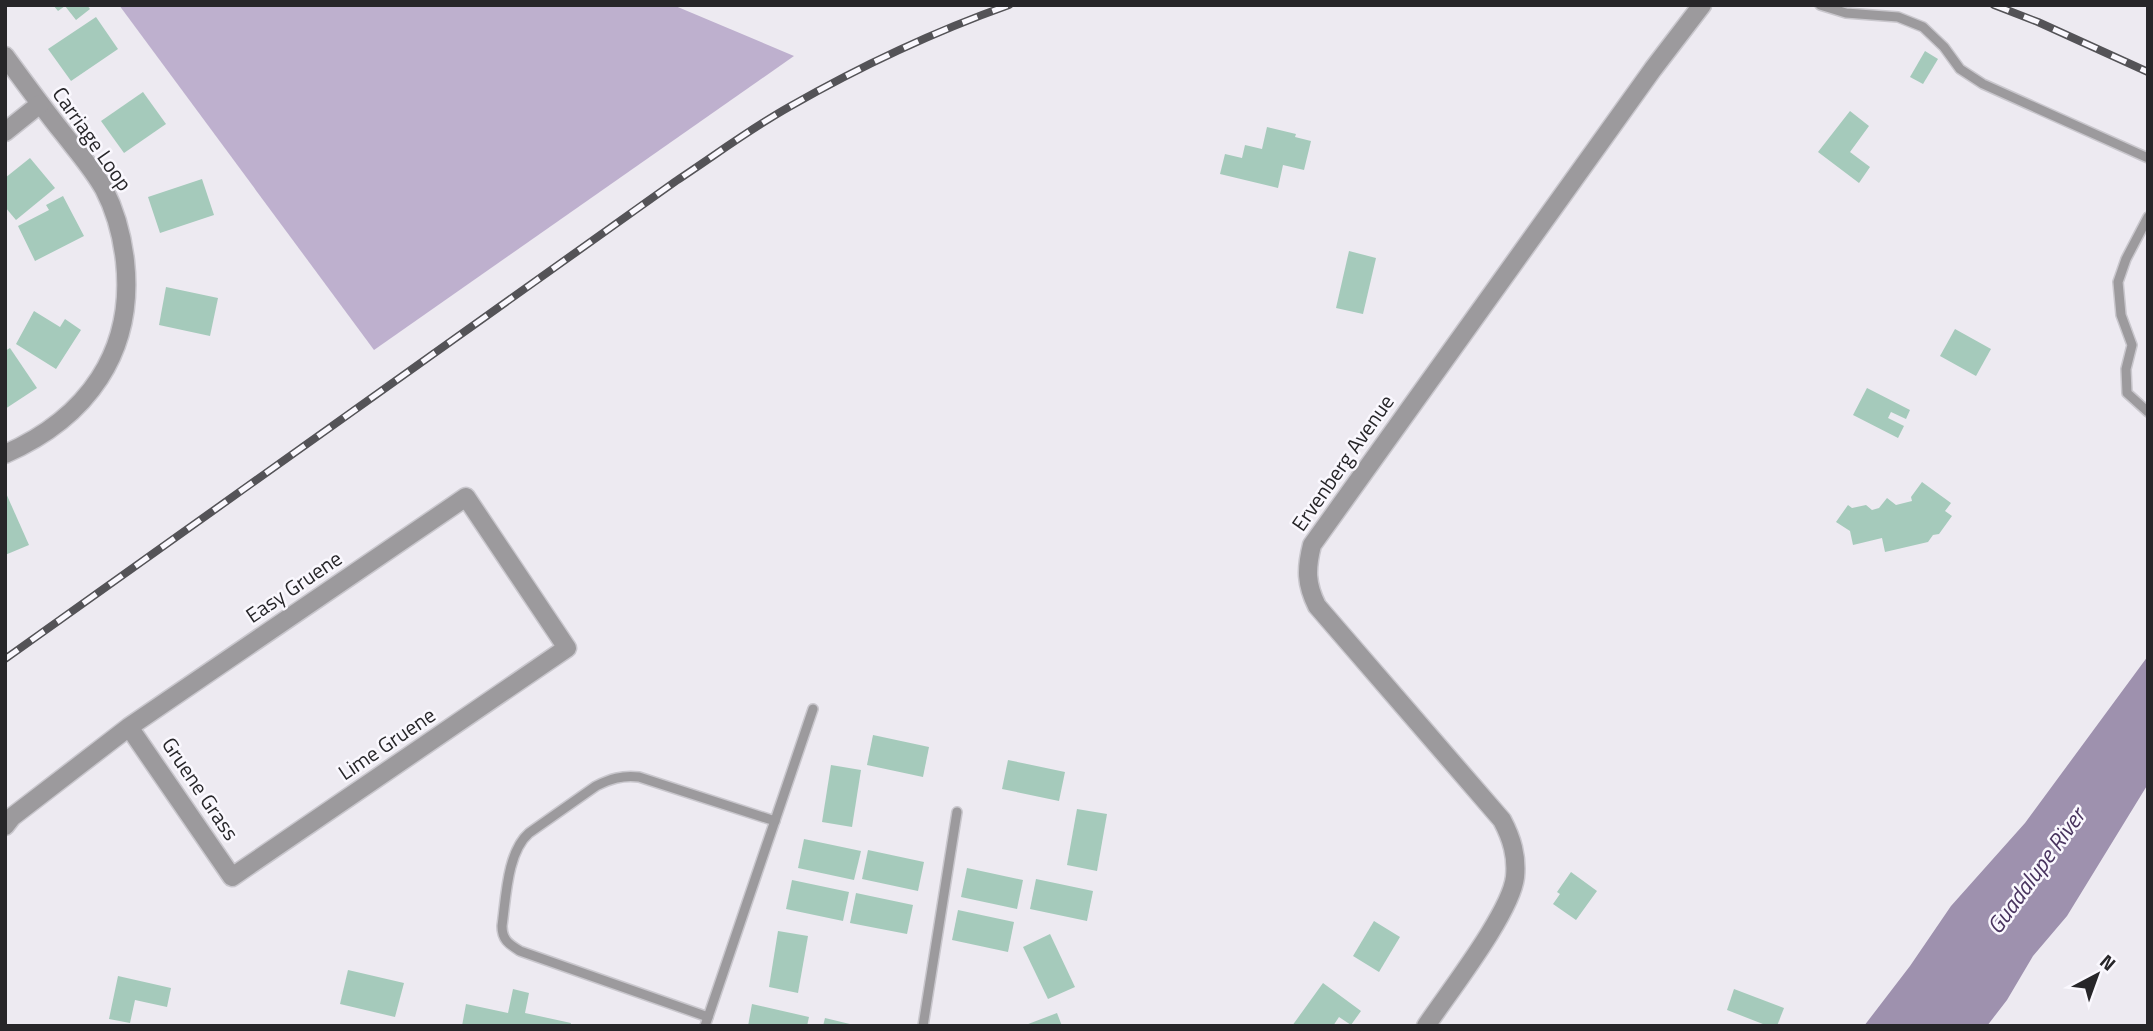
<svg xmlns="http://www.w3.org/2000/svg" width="2153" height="1031" viewBox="0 0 2153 1031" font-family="'Titillium Web',sans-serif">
<rect width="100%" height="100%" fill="#edeaf1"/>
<!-- forest -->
<polygon fill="#beb0ce" points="119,5 673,5 794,56 374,350"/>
<!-- water -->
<polygon fill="#9e91ae" points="2148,656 2148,784 2067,916 2033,956 2007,1000 1987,1026 1864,1026 1910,966 1951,906 2025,823"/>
<!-- building -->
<g fill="#a5cabb">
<polygon points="53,5 87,5 90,9 76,20 65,6 58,11"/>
<polygon points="96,17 118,49 71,81 48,49"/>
<polygon points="1925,51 1938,59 1923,84 1910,77"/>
<polygon points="143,92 166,124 124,153 101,121"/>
<polygon points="1850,111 1869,126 1850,152 1870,167 1859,183 1818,152"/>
<polygon points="1267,127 1296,134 1295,137 1311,141 1304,170 1283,165 1278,188 1220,174 1225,154 1242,158 1245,145 1262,149"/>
<polygon points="30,158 55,188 16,220 5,207 5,178"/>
<polygon points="202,179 214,215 160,233 148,197"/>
<polygon points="63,196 84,236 35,261 18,226 49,210 46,205"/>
<polygon points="1349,251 1376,258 1363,314 1336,308"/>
<polygon points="166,287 218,298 210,336 159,325"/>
<polygon points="34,311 60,327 65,319 81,330 56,369 16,344"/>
<polygon points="1955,329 1991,349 1976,376 1940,356"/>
<polygon points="10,348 37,388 5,409 5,351"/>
<polygon points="1867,388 1910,410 1906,419 1891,412 1888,418 1904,426 1898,438 1853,415"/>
<polygon points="1922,482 1951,503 1945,511 1952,516 1939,534 1933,535 1928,542 1885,552 1882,538 1853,545 1850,531 1836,522 1848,505 1852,508 1866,505 1872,510 1879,508 1887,498 1896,505 1912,501 1911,497"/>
<polygon points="5,491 29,545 5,555"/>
<polygon points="873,735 929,747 923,777 867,765"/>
<polygon points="1008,760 1065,772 1059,801 1002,789"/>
<polygon points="831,765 861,770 852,827 822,822"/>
<polygon points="1077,809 1107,814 1097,871 1067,865"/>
<polygon points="804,839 861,851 854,880 798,868"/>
<polygon points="868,850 924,862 918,891 862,879"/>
<polygon points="967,868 1023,880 1017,909 961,897"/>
<polygon points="1571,872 1597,891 1576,920 1553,904 1560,894 1557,892"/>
<polygon points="1036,879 1093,891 1087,921 1030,909"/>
<polygon points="792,880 849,892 843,921 786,909"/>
<polygon points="856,893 913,905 907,934 850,923"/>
<polygon points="958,910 1014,922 1008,952 952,940"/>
<polygon points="1374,921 1400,937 1379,972 1353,956"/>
<polygon points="778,931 808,936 798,993 769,987"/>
<polygon points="1050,934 1075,987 1048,999 1023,947"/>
<polygon points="348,970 404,983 395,1017 340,1004"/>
<polygon points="118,976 171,988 167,1007 135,1000 130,1023 109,1019"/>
<polygon points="1323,983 1361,1011 1351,1025 1339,1017 1333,1026 1292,1026"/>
<polygon points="513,989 529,993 525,1013 571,1023 570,1026 462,1026 466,1004 508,1013"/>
<polygon points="1734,989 1784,1008 1777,1026 1768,1026 1727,1010"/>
<polygon points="752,1004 809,1017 807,1026 748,1026"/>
<polygon points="1057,1013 1062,1026 1023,1026"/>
<polygon points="825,1018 854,1025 854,1026 823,1026"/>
</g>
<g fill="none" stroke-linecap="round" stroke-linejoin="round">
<defs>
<g id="lane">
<polyline points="1820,5 1846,13 1898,17 1923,27 1944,47 1960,69 1983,84 2148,158"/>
<polyline points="2148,217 2126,259 2118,282 2121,315 2132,345 2126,369 2127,393 2148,412"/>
<path d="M 708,1017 L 520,951 C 509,944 502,940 502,926 C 506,898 507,852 529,833 L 596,786 C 610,779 622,775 639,777 L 775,821"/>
<polyline points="705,1026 813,709"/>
<polyline points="923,1026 957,812"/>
</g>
<g id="street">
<path d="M 5,56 C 24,82 43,108 63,133 C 77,151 93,169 104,189 C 116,212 122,235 125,261 C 135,352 87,418 5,454"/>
<polyline points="5,132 40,104"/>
<polyline points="5,826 12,817 129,727 466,497 567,648 232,877 129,727"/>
<path d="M 1426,1026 C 1448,993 1511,913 1515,877 C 1517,856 1512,839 1502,820 L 1317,606 C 1306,584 1306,569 1312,545 L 1653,69 L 1702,5"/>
</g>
</defs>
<!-- lane casing -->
<use href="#lane" stroke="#c9c7cd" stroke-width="12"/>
<!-- street casing -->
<use href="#street" stroke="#c9c7cd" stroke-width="21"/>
<!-- lane -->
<use href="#lane" stroke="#9c9a9d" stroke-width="9"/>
<!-- street -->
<use href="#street" stroke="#9c9a9d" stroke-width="18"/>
<defs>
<g id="rail">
<polyline points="1994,5 2038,22 2148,72"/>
<path d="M 5,659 L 676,181 C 714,156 750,129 789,107 C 859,67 933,32 1009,5"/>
</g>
</defs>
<!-- rail casing -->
<use href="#rail" stroke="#545357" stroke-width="8"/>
<!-- rail -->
<use href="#rail" stroke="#faf8fe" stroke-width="5" stroke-dasharray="16" stroke-linecap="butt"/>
</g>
<g text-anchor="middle" stroke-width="5" stroke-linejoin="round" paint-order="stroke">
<!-- street labels -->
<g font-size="21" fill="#272629" stroke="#faf8fe">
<text transform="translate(92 139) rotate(55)" y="7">Carriage Loop</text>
<text transform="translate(1343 463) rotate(-55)" y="7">Ervenberg Avenue</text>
<text transform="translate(294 587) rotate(-34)" y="7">Easy Gruene</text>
<text transform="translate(387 744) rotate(-34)" y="7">Lime Gruene</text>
<text transform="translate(200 789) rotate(56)" y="7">Gruene Grass</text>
</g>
<!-- water labels -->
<g font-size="23" font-style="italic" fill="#49345f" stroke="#faf8fe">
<text transform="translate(2036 871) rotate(-54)" y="8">Guadalupe River</text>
</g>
</g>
<!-- border -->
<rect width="2153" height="1031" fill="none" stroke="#272629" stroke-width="14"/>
<!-- north arrow -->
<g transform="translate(2097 975) rotate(41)" stroke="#faf8fe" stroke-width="5" paint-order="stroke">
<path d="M0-5L12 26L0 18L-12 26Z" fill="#272629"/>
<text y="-10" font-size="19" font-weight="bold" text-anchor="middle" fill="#272629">N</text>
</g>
</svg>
